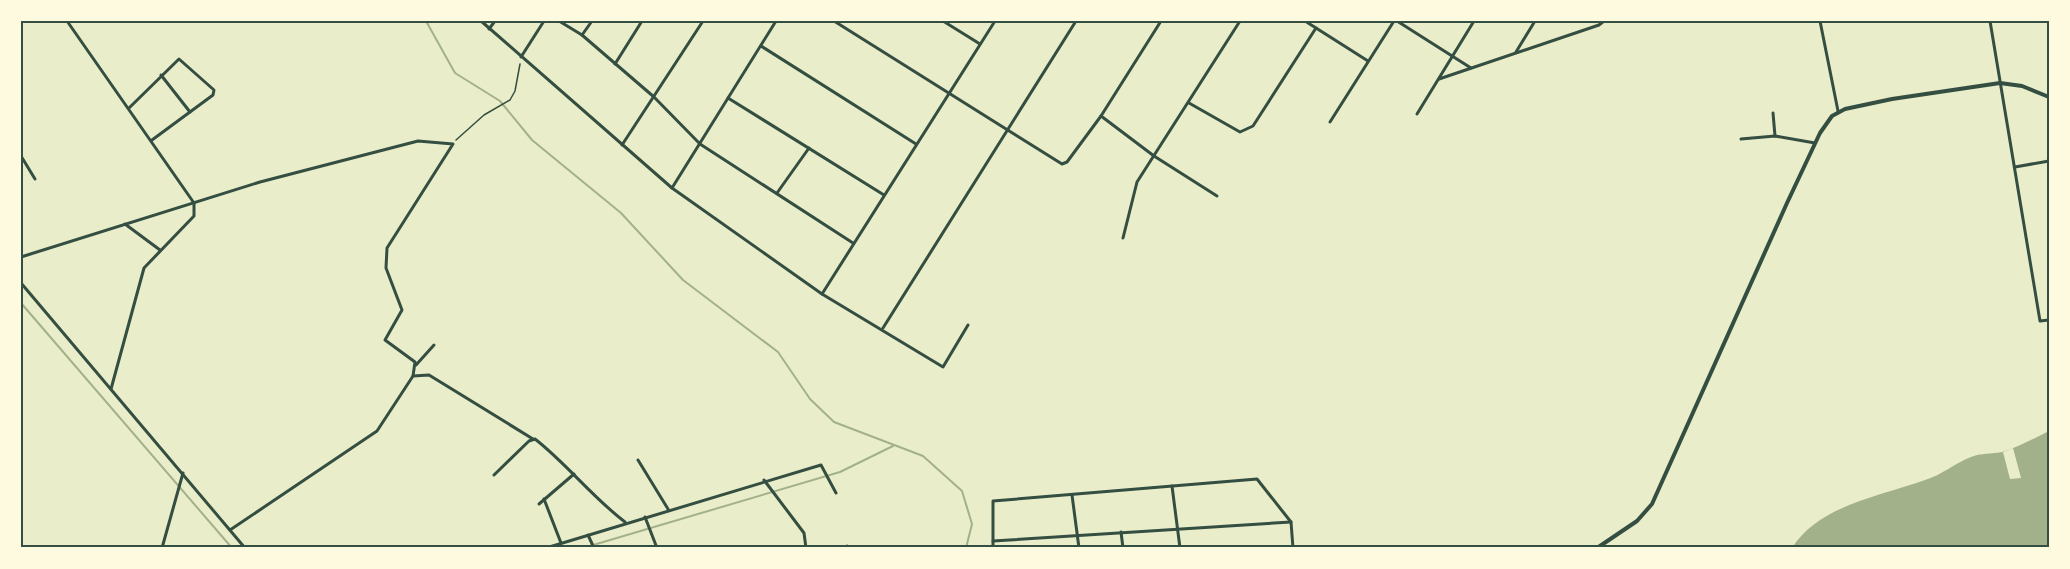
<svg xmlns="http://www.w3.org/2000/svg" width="2070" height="569" viewBox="0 0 2070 569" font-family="Barlow,sans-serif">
<rect width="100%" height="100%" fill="#e9edc9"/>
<!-- water -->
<path fill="#a3b18a" d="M 2049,431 L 2049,548 L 1792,548 C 1819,505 1881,496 1925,480 C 1942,475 1955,463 1971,457 C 1980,453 1992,454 2002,452 C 2018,447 2035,438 2049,431 Z"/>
<!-- pier -->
<polygon fill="#e9edc9" points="2013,448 2021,478 2010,479 2003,452"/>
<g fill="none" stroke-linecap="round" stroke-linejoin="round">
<!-- stream -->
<g stroke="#a3b18a" stroke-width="2">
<polyline points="426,21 455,73 500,101 532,140 621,213 683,280 778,352 810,399 834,422 923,456 962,491 972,524 966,548"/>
<polyline points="21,303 232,548"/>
<polyline points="583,548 840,472 893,446"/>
</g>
<!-- path -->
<polyline stroke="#344e41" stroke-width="1.5" points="456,140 484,115 510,100 515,91 520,64"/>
<!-- minor -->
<g stroke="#344e41" stroke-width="3">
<polyline points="67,21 194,203 194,216 144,268 111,389"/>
<polyline points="481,21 672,188 822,294 943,367 968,325"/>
<polyline points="559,21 582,35 654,97 700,144 853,243"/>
<polyline points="834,21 1062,164 1067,162 1101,116 1161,21"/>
<polyline points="943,21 980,44"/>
<polyline points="1305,21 1368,61"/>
<polyline points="1397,21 1471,68"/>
<polyline points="1820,21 1838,111"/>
<polyline points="1990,21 2040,321 2049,320"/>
<polyline points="489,29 495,21"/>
<polyline points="582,35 592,21"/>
<polyline points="761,46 916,144"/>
<polyline points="1516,52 1535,21"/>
<polyline points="521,57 544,21"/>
<polyline points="615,64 642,21"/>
<polyline points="161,75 190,112"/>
<polyline points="1439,79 1599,25 1604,21"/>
<polyline points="728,98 884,195"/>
<polyline points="1189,103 1240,132 1253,126 1316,28"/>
<polyline points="129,108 179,59 214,90 213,95 152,140"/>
<polyline points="1773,113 1775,136"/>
<polyline points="1417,114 1474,21"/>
<polyline points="1101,116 1154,156 1217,196"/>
<polyline points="1330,122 1394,21"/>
<polyline points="1741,139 1775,136 1815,143"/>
<polyline points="622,145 703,21"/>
<polyline points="21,156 35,179"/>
<polyline points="2015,167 2049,161"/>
<polyline points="672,188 776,21"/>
<polyline points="777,193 809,148"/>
<polyline points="125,224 160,250"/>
<polyline points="1123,238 1137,182 1240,21"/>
<polyline points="21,257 260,182 418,141 453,144 387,248 386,268 402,310 385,340 415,362 413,376 377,431 230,530"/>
<polyline points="21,283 245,548"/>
<polyline points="822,294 995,21"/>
<polyline points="883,328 1076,21"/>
<polyline points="416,365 434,345"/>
<polyline points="413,376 429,375 533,439"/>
<polyline points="638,460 668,509"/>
<path d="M 494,475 L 529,441 L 535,439 C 567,464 592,497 625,522"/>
<polyline points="764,480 804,533 806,548"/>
<polyline points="1172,486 1180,548"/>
<polyline points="1072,495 1079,548"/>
<polyline points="544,499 561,543"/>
<polyline points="539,504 574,474"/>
<polyline points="645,517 657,548"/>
<polyline points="1121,532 1123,548"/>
<polyline points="588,535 594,548"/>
<polyline points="993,541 1291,522"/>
<polyline points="847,546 848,548"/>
<polyline points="162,548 183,473"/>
<polyline points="546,548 821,465 836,493"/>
<polyline points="993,548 993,501 1257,479 1291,522 1293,548"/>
</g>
<!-- tertiary -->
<polyline stroke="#344e41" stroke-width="4" points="1597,548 1637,521 1652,504 1787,203 1820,133 1832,116 1845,109 1892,99 2000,83 2022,86 2049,97"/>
</g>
<!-- border -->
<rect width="2070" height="569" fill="none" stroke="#fefae0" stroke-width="45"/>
<rect x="22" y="22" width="2026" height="524" fill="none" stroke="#344e41" stroke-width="2"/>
</svg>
